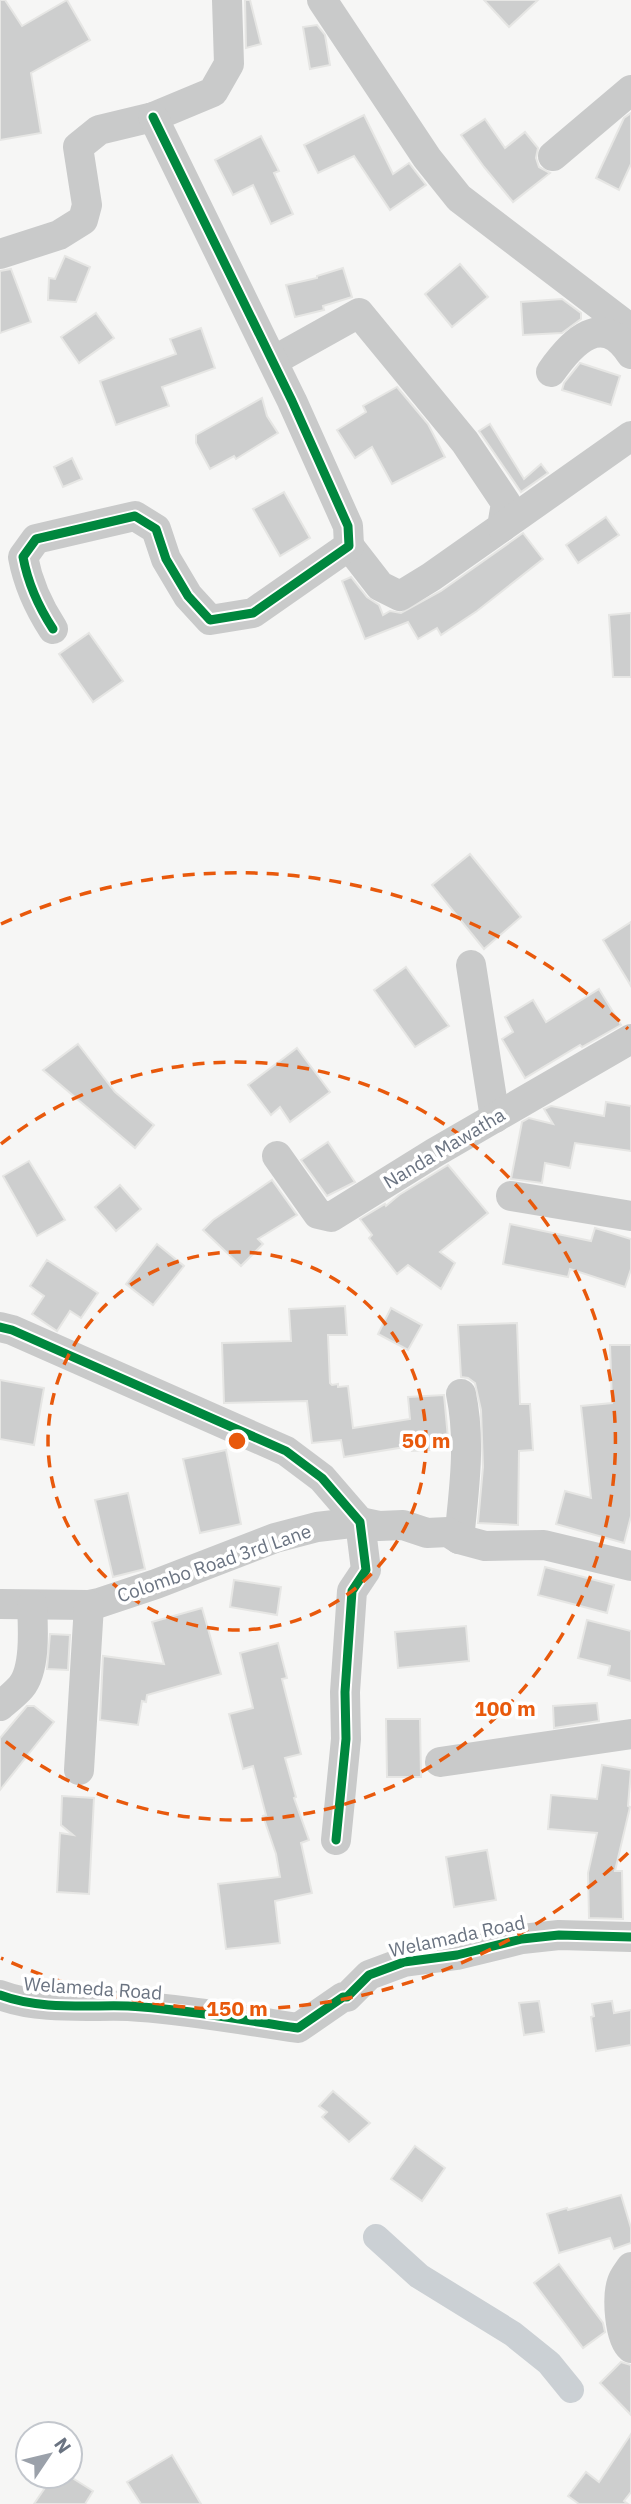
<svg xmlns="http://www.w3.org/2000/svg" width="631" height="2504" viewBox="0 0 631 2504" font-family="'IBM Plex Sans',sans-serif">
<rect width="100%" height="100%" fill="#f6f6f5"/>
<g fill="none" stroke-linecap="round" stroke-linejoin="round">
<!-- canal -->
<polyline stroke="#cbd0d4" stroke-width="26" points="376,2237 419,2276 513,2334 549,2363 571,2390"/>
</g>
<!-- building -->
<g fill="#cdcece" stroke="#e6e6e4" stroke-width="2">
<polygon points="0,0 5,0 22,26 67,0 90,40 31,73 41,133 0,140"/>
<polygon points="245,0 250,0 261,44 246,48"/>
<polygon points="484,0 538,0 509,27"/>
<polygon points="317,25 325,35 330,65 310,69 303,27"/>
<polygon points="631,113 631,164 619,190 596,178 624,118"/>
<polygon points="364,115 393,174 409,163 426,185 390,210 354,156 318,173 304,145"/>
<polygon points="485,119 505,148 525,132 538,148 536,158 539,167 550,173 513,202 484,167 461,135"/>
<polygon points="261,136 279,171 274,173 293,214 271,224 253,185 233,195 215,160"/>
<polygon points="65,256 90,267 76,302 48,300 49,278 55,279"/>
<polygon points="460,264 488,297 452,327 425,294"/>
<polygon points="343,268 352,297 323,306 324,310 295,317 286,285 317,278 317,276"/>
<polygon points="11,269 31,322 0,333 0,271"/>
<polygon points="562,299 581,313 581,319 562,333 523,335 521,302"/>
<polygon points="96,313 114,338 79,363 61,337"/>
<polygon points="201,328 215,368 162,387 169,406 116,425 100,381 176,354 170,339"/>
<polygon points="580,363 620,376 611,405 562,390 564,383"/>
<polygon points="397,387 428,424 445,457 392,484 372,447 355,458 337,430 366,412 363,406"/>
<polygon points="262,398 267,416 278,433 236,459 234,456 210,469 196,443 196,435"/>
<polygon points="490,424 524,479 541,464 548,473 521,492 479,431"/>
<polygon points="72,458 82,479 63,487 54,467"/>
<polygon points="284,492 310,538 280,556 253,509"/>
<polygon points="606,517 619,535 578,563 566,545"/>
<polygon points="523,533 543,559 477,611 441,635 437,628 418,639 408,622 365,639 342,581 351,577 367,597 379,605 383,615 390,611 401,613 441,591"/>
<polygon points="631,613 631,677 613,677 609,615"/>
<polygon points="89,633 123,681 93,702 59,654"/>
<polygon points="470,854 521,917 484,949 432,885"/>
<polygon points="631,922 631,986 603,940"/>
<polygon points="406,967 449,1026 415,1047 374,990"/>
<polygon points="599,989 621,1025 582,1047 580,1045 525,1078 502,1039 513,1032 505,1017 533,1000 546,1022"/>
<polygon points="78,1044 115,1092 154,1125 135,1148 43,1070"/>
<polygon points="297,1048 330,1092 290,1122 280,1107 271,1115 248,1085"/>
<polygon points="606,1102 631,1106 631,1151 575,1143 570,1168 545,1163 542,1183 511,1179 522,1122 529,1118 553,1124 544,1109 551,1106 604,1116"/>
<polygon points="328,1142 355,1182 327,1196 301,1160"/>
<polygon points="29,1161 65,1220 37,1236 3,1176"/>
<polygon points="448,1165 488,1213 440,1252 455,1263 441,1289 408,1265 397,1274 369,1238 372,1235 360,1219 385,1204 386,1206 399,1195"/>
<polygon points="272,1180 297,1215 258,1239 263,1244 241,1266 203,1230 213,1220"/>
<polygon points="120,1185 141,1209 116,1231 95,1207"/>
<polygon points="510,1224 591,1241 595,1228 631,1239 631,1269 625,1287 570,1269 568,1277 503,1264"/>
<polygon points="157,1244 184,1266 153,1305 126,1284"/>
<polygon points="47,1260 98,1293 81,1318 70,1311 57,1331 32,1314 44,1296 30,1286"/>
<polygon points="345,1306 347,1335 328,1335 330,1383 332,1385 338,1384 338,1387 348,1386 353,1428 410,1419 408,1397 444,1395 449,1449 412,1451 411,1446 344,1457 341,1440 312,1443 307,1401 224,1403 222,1343 291,1341 289,1309"/>
<polygon points="391,1308 422,1325 408,1350 378,1334"/>
<polygon points="517,1323 520,1404 530,1404 533,1450 519,1451 518,1525 478,1523 483,1467 481,1410 475,1383 468,1378 461,1377 458,1325"/>
<polygon points="610,1345 631,1345 631,1516 624,1543 556,1524 565,1491 591,1498 581,1406 612,1403"/>
<polygon points="0,1380 44,1388 34,1445 0,1439"/>
<polygon points="226,1450 241,1524 200,1533 183,1459"/>
<polygon points="128,1493 145,1569 113,1577 95,1500"/>
<polygon points="545,1567 614,1585 607,1613 538,1595"/>
<polygon points="234,1580 281,1587 277,1615 230,1607"/>
<polygon points="202,1608 221,1674 147,1695 146,1702 142,1701 138,1725 100,1720 103,1656 164,1664 152,1622"/>
<polygon points="587,1620 631,1631 631,1681 608,1675 610,1666 578,1658"/>
<polygon points="466,1626 469,1661 398,1668 395,1632"/>
<polygon points="50,1634 70,1635 68,1670 47,1669"/>
<polygon points="278,1643 287,1678 282,1679 301,1754 285,1758 296,1797 294,1798 309,1840 301,1843 312,1893 275,1901 280,1943 226,1949 218,1884 280,1877 276,1854 263,1816 266,1815 253,1766 243,1769 229,1714 253,1708 240,1653"/>
<polygon points="597,1703 599,1721 554,1728 553,1706"/>
<polygon points="27,1706 34,1706 54,1722 0,1790 0,1738"/>
<polygon points="386,1719 420,1719 421,1777 387,1777"/>
<polygon points="602,1765 631,1770 628,1806 630,1807 615,1871 622,1871 623,1919 589,1918 588,1873 597,1833 548,1829 551,1795 597,1799"/>
<polygon points="62,1796 94,1798 89,1894 57,1892 60,1833 73,1835 61,1825"/>
<polygon points="487,1850 496,1900 454,1907 446,1857"/>
<polygon points="539,2001 544,2032 524,2035 519,2003"/>
<polygon points="612,2001 614,2013 631,2010 631,2045 596,2051 591,2017 594,2016 592,2004"/>
<polygon points="333,2091 370,2123 349,2142 322,2117 327,2112 319,2106"/>
<polygon points="415,2146 445,2168 422,2201 391,2179"/>
<polygon points="621,2195 631,2228 631,2243 614,2249 610,2238 559,2253 547,2214 567,2208 568,2210"/>
<polygon points="559,2264 603,2323 605,2332 583,2348 534,2283"/>
<polygon points="621,2362 631,2365 631,2415 600,2383"/>
<polygon points="631,2434 631,2492 624,2501 628,2504 579,2504 568,2496 586,2472 599,2482"/>
<polygon points="172,2455 201,2504 141,2504 127,2482"/>
<polygon points="53,2476 69,2476 93,2491 85,2504 34,2504"/>
</g>
<g fill="none" stroke-linecap="round" stroke-linejoin="round">
<!-- minor -->
<g stroke="#c9caca" stroke-width="30">
<polyline points="322,0 427,158 459,198 631,329"/>
<polyline points="553,156 631,90"/>
<polyline points="0,254 59,235 83,220 87,205 78,147 99,130 153,117 213,92 229,64 227,0"/>
<polyline points="273,361 359,313 465,442 506,503 502,527 431,577 400,596 380,586 349,546"/>
<path d="M 551,372 C 572,342 602,310 631,354"/>
<polyline points="502,527 631,436"/>
<path d="M 53,629 C 38,606 28,584 23,557 L 36,539 L 135,516 L 156,529 L 166,559 L 188,596 L 210,620 L 253,613 L 349,546 L 348,526 L 292,401 L 153,117"/>
<polyline points="471,965 495,1118"/>
<polyline points="277,1156 318,1214 331,1217 434,1153 631,1039"/>
<polyline points="511,1196 631,1216"/>
<polyline points="0,1327 12,1330 286,1451 322,1478 360,1522 366,1570 352,1591 345,1692 346,1739 336,1840"/>
<path d="M 459,1539 C 464,1491 471,1441 461,1394"/>
<polyline points="0,1604 89,1605 99,1603 156,1584 275,1538 317,1527 360,1522 379,1526 403,1525 427,1533 448,1532 459,1539 485,1546 544,1545 631,1566"/>
<path d="M 0,1706 C 7,1700 15,1694 21,1687 C 36,1669 33,1627 32,1605"/>
<polyline points="440,1762 631,1734"/>
<polyline points="79,1770 89,1605"/>
<path d="M 0,1995 C 40,2010 86,2005 128,2006 C 184,2009 242,2020 298,2028 L 343,1997 L 347,1997 L 369,1975 L 404,1962 L 457,1955 L 522,1939 L 559,1935 L 631,1937"/>
<path d="M 631,2267 C 628,2272 624,2276 622,2282 C 617,2296 619,2338 631,2348"/>
</g>
<defs>
<g id="cycleway">
<path d="M 53,629 C 38,606 28,584 23,557 L 36,539 L 135,516 L 156,529 L 166,559 L 188,596 L 210,620 L 253,613 L 349,546 L 348,526 L 292,401 L 153,117"/>
<polyline points="0,1327 12,1330 286,1451 322,1478 360,1522 366,1570 352,1591 345,1692 346,1739 336,1840"/>
<path d="M 0,1995 C 40,2010 86,2005 128,2006 C 184,2009 242,2020 298,2028 L 343,1997 L 347,1997 L 369,1975 L 404,1962 L 457,1955 L 522,1939 L 559,1935 L 631,1937"/>
</g>
</defs>
<!-- cycleway casing -->
<use href="#cycleway" stroke="#fff" stroke-width="13"/>
<!-- cycleway -->
<use href="#cycleway" stroke="#00873e" stroke-width="9"/>
</g>
<!-- distance rings -->
<g fill="none" stroke="#e8590c" stroke-width="3.5" stroke-dasharray="12 9">
<circle cx="237" cy="1441" r="189"/>
<path d="M1 1144A379 379 0 1 1 1 1738"/>
<path d="M628 1853A568 568 0 0 1 1 1958M1 924A568 568 0 0 1 628 1029"/>
</g>
<g text-anchor="middle" stroke-width="7" stroke-linejoin="round" paint-order="stroke">
<!-- street labels -->
<g font-size="19" fill="#6a7381" stroke="#fff">
<text transform="translate(444 1148) rotate(-31)" y="7">Nanda Mawatha</text>
<text transform="translate(214 1563) rotate(-19)" y="7">Colombo Road 3rd Lane</text>
<text transform="translate(457 1936) rotate(-12)" y="7">Welamada Road</text>
<text transform="translate(93 1988) rotate(4)" y="7">Welameda Road</text>
</g>
</g>
<circle cx="237" cy="1441" r="10" fill="#e8590c" stroke="#fff" stroke-width="3.5"/>
<g font-size="21" text-anchor="middle" font-weight="bold" fill="#e8590c" stroke="#fff" stroke-width="7" stroke-linejoin="round" paint-order="stroke">
<text x="426" y="1448">50 m</text>
<text x="505" y="1716">100 m</text>
<text x="237" y="2016">150 m</text>
</g>
<!-- north arrow -->
<g transform="translate(49 2455) rotate(55)"><circle r="33" fill="#ffffff" stroke="#c3c7cd" stroke-width="2"/>
<path d="M0-5L12 26L0 18L-12 26Z" fill="#9ba1aa"/>
<text y="-10" font-size="19" font-weight="bold" text-anchor="middle" fill="#6a7381">N</text>
</g>
</svg>
